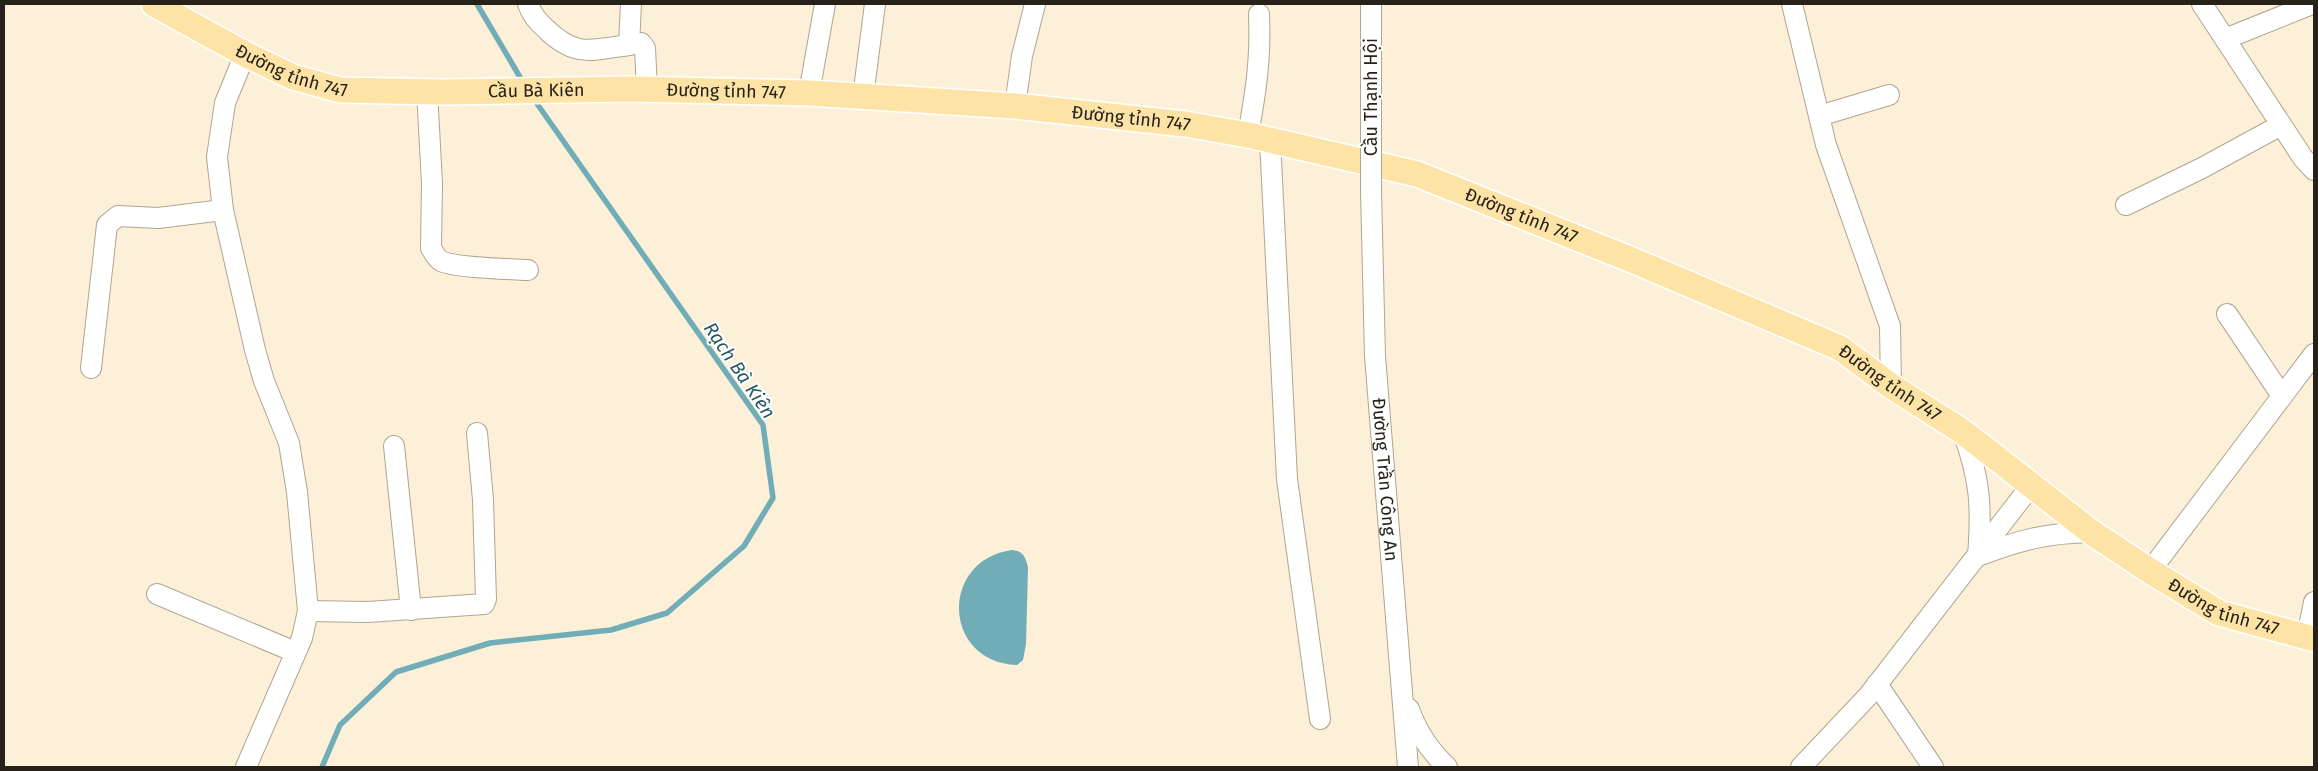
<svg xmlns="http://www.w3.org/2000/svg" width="2318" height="771" viewBox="0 0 2318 771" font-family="'Fira Sans',sans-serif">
<rect width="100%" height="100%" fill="#fcf0d9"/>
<!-- water -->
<path fill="#70adb6" d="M 1012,550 C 1023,551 1025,556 1028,567 L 1026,644 L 1023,660 L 1017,665 C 942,662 939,560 1012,550 Z"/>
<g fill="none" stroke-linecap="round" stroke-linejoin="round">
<!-- stream -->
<g stroke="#70adb6" stroke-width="5.5">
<polyline points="477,4 524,84"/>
<polyline points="322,767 340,725 396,672 490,643 611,630 667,613 744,546 773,498 763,425 533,98"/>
</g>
<defs>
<g id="minor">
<path d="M 528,4 C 531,13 539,23 546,29 C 576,58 591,50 629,45"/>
<polyline points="631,4 629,45 641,43 645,48 647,90"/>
<polyline points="1792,4 1826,145 1890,326 1891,386"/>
<polyline points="2202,4 2303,158 2314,170"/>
<polyline points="2225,39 2312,4"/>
<polyline points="245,54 225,103 217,157 223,210 255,350 264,381 289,443 297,492 308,611 302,638 246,767"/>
<path d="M 427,91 L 432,183 L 431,248 C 434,253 436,258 441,261 C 455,268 510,269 528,270"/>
<polyline points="809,93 825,4"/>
<polyline points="863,97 875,4"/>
<polyline points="1015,106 1022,56 1035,4"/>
<polyline points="1819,116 1889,95"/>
<path d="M 1248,135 C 1256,91 1261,58 1259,14"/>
<polyline points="1270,140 1287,479 1320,719"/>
<path id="s1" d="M 1371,191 L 1375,356 L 1408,767"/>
<polyline points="2126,205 2202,168 2281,125"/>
<polyline points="2227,314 2282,396"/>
<polyline points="91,368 107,225 118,216 158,218 223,210"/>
<path d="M 1963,432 C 1980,479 1982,506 1978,556 C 2020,540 2046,533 2091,532"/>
<polyline points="394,446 411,610"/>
<polyline points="2150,571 2314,354"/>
<polyline points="157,594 295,652"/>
<polyline points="308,611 368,612 484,604 486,599 483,500 477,433"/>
<polyline points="2307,637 2314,602"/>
<polyline points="1877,684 1933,767"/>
<path d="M 1409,709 C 1417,732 1429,750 1447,767"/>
<polyline points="1801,767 1869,695 2030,487"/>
</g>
<g id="major">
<path id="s2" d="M 154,4 L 245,54 L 293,77 L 340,90 L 443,92 L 631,89 L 809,93 L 1015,106 L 1185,124 L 1248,135 L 1417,174 L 1632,260 L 1840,348 L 1891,386 L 1963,432 L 2091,532 L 2150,571 L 2219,613 L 2314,639"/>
</g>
</defs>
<!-- minor casing -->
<use href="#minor" stroke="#b0a590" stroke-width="22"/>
<!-- major casing -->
<use href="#major" stroke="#fff" stroke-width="28"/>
<!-- minor -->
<use href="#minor" stroke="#fff" stroke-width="20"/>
<!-- major -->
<use href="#major" stroke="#fde3a6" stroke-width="25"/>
<defs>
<polyline id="minor-bridge" points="1371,4 1371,191"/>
</defs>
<!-- minor-bridge casing -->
<use href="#minor-bridge" stroke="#b0a590" stroke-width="22" stroke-linecap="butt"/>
<!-- minor-bridge -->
<use href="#minor-bridge" stroke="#fff" stroke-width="20"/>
</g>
<g text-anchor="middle" stroke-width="4" stroke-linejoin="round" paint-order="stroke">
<!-- street labels -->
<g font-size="18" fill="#262119" stroke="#fff">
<text dy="6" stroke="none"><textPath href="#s2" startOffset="154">Đường tỉnh 747</textPath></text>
<text dy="6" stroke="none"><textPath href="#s2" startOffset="402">Cầu Bà Kiên</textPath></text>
<text dy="6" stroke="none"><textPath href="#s2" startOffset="592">Đường tỉnh 747</textPath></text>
<text transform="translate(1371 97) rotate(-90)" y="6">Cầu Thạnh Hội</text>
<text dy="6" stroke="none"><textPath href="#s2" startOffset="998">Đường tỉnh 747</textPath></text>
<text dy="6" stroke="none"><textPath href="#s2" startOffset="1402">Đường tỉnh 747</textPath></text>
<text dy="6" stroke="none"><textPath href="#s2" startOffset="1808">Đường tỉnh 747</textPath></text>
<text dy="6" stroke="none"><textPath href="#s1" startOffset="289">Đường Trần Công An</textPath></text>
<text dy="6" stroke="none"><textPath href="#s2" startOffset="2212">Đường tỉnh 747</textPath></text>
</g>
<!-- water labels -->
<g font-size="19" font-style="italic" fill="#255961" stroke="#fff">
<text transform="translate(740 370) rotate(56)" y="7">Rạch Bà Kiên</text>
</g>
</g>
<!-- border -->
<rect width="2318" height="771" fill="none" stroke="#262119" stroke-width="10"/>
</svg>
